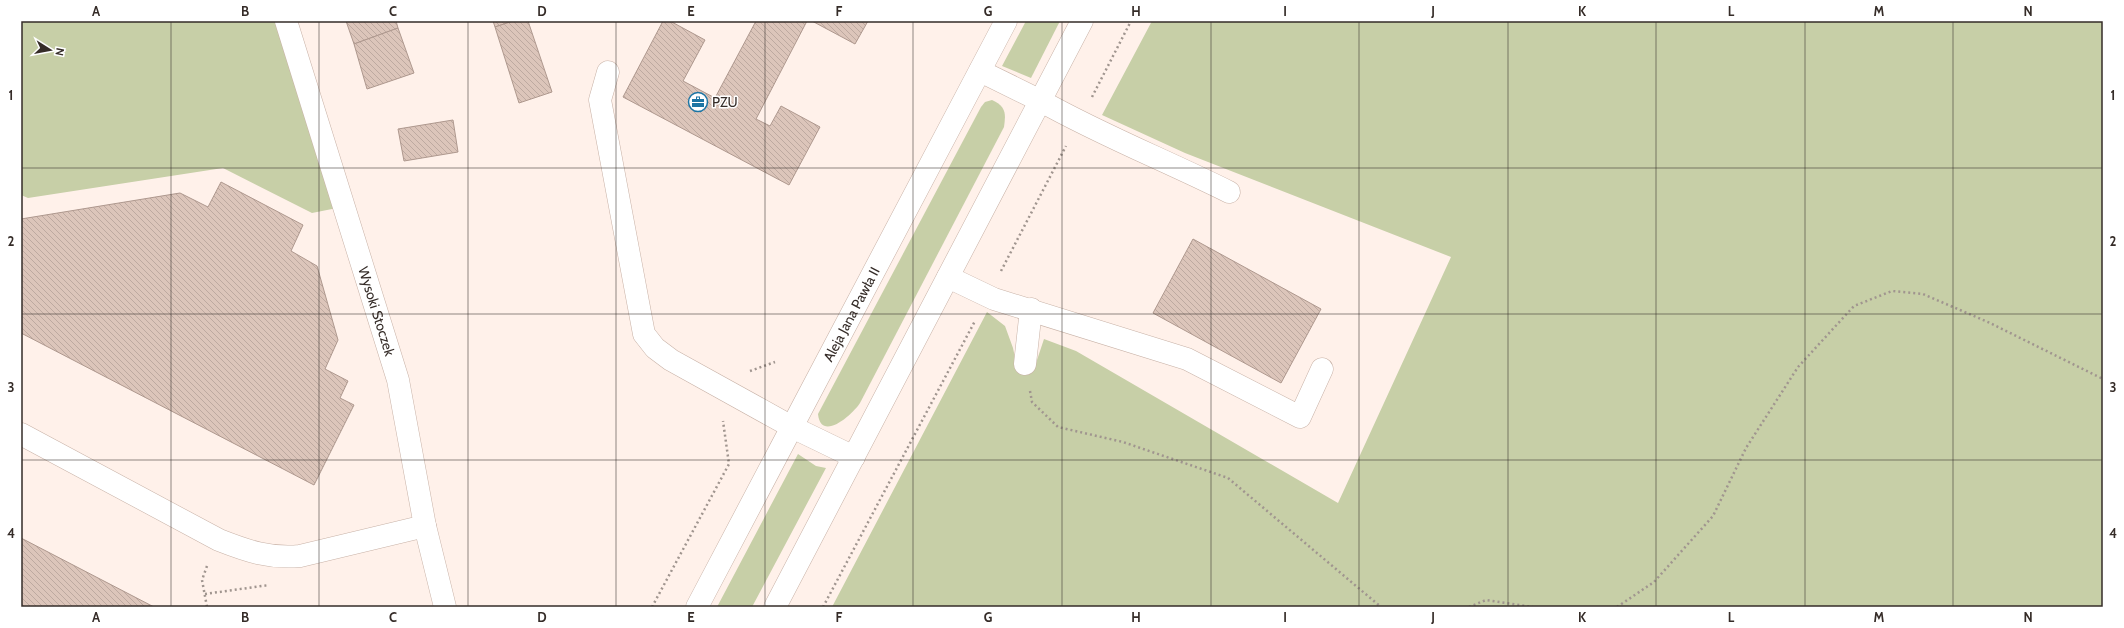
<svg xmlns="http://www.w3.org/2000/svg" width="2124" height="628" viewBox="0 0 2124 628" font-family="Cabin,sans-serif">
<defs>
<pattern id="building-back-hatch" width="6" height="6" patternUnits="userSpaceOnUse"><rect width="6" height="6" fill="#dcc5ba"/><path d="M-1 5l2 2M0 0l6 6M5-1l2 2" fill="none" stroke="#bda9a0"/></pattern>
</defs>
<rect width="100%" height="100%" fill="#fff1ea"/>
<!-- grass -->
<g fill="#c7cfa7">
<polygon points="21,21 283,21 337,208 312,213 223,168 28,198 21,195"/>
<polygon points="1026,21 1060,21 1031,78 1002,66"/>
<polygon points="1152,21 2103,21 2103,607 832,607 987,312 1005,326 1013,348 1016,362 1035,366 1044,339 1076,351 1338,503 1451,257 1185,153 1102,115"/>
<path d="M 992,100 C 1006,106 1006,114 1004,127 L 860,403 C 853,414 821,443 818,414 L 981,107 L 985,102 Z"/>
<polygon points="798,454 816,466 826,468 752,607 717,607"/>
</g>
<!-- building -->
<g fill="url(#building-back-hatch)" stroke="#ae988e">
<polygon points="346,21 396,21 398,28 354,44"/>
<polygon points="493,21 513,21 495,27"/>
<polygon points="513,21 528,21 552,92 519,103 495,27"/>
<polygon points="663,21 670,21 705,40 683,81 715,98 756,21 807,21 756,119 770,126 781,106 820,127 789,185 623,97"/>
<polygon points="812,21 868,21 855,44"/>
<polygon points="398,28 414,73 367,89 354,44"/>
<polygon points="453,120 458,152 404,161 398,129"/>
<polygon points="221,182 303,225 291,251 317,266 338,340 325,369 348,381 340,398 354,405 314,485 21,333 21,219 180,193 208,207"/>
<polygon points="1193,239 1321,309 1281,383 1153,313"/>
<polygon points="21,538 154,607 21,607"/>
</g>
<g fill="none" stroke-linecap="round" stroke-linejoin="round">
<defs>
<g id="minor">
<path id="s1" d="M 286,21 L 398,380 L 425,526 L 445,607"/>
<polyline points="608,72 600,100 644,334 655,348 671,360 792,427"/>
<path d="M 1041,101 C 1101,135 1167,161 1229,192"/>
<polyline points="948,277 994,299 1187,359 1300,417 1322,369"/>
<polyline points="1025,364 1031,309"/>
<path d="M 21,434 L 219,540 C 247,551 270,559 300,556 L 425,526"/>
</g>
<g id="major">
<polyline points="980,71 1041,101"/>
<polyline points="792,427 854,457"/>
<path id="s2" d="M 697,607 L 1006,21"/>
<polyline points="775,607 1082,21"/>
</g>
</defs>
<!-- minor casing -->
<use href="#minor" stroke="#c8b2a7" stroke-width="23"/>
<!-- major casing -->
<use href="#major" stroke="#c8b2a7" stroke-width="23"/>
<!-- path -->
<g stroke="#a0958f" stroke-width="2.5" stroke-dasharray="2 3" stroke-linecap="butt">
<polyline points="1092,97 1131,21"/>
<polyline points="1001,271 1066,146"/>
<polyline points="750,371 775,362"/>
<polyline points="1030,391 1032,402 1058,427 1123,442 1228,478 1381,607"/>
<polyline points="207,566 202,580 207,607"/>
<polyline points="205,594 269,585"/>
<polyline points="652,607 729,464 723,421"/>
<polyline points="823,607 975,321"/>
<polyline points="1469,607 1486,600 1533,607"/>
<polyline points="1617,607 1654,582 1713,516 1746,448 1798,367 1854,306 1892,291 1923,294 1990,323 2103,379"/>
</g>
<!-- minor -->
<use href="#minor" stroke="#fff" stroke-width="22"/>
<!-- major -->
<use href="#major" stroke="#fff" stroke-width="22"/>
</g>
<!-- grid -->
<path fill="none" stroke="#352c28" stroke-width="1" stroke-opacity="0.55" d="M 171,21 L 171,607M 319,21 L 319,607M 468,21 L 468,607M 616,21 L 616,607M 765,21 L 765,607M 913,21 L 913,607M 1062,21 L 1062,607M 1211,21 L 1211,607M 1359,21 L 1359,607M 1508,21 L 1508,607M 1656,21 L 1656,607M 1805,21 L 1805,607M 1953,21 L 1953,607M 21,168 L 2103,168M 21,314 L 2103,314M 21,460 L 2103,460"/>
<!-- icons -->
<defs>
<symbol id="office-ring" viewBox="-11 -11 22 22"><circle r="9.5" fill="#fff" stroke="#1c75a4" stroke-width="1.5"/><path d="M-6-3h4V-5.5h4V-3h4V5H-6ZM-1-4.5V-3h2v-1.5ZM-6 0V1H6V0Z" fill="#1c75a4"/></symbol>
</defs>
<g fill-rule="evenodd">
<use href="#office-ring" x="687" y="91" width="22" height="22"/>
</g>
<g text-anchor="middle" stroke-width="3" stroke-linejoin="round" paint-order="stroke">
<!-- poi labels -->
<g font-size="14" fill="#352c28" stroke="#fff" text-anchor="start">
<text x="712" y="107">PZU</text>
</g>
<!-- street labels -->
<g font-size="14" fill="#352c28" stroke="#fff">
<text dy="5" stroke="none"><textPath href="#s1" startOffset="304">Wysoki Stoczek</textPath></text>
<text dy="5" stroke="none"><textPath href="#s2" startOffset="331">Aleja Jana Pawła II</textPath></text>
</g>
</g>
<!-- border -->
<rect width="2124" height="628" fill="none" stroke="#ffffff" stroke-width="44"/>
<!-- north arrow -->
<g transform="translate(50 50) rotate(101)" stroke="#ffffff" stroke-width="3" paint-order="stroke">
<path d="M0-3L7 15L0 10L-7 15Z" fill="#352c28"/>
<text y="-6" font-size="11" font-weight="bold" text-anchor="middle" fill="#352c28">N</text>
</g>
<rect x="22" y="22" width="2080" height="584" fill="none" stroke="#352c28" stroke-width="1.5"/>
<g font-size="13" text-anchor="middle" font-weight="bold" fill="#352c28">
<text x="96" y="16">A</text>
<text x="245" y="16">B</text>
<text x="393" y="16">C</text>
<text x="542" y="16">D</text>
<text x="691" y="16">E</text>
<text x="839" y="16">F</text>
<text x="988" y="16">G</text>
<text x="1136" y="16">H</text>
<text x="1285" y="16">I</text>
<text x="1433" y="16">J</text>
<text x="1582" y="16">K</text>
<text x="1731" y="16">L</text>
<text x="1879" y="16">M</text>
<text x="2028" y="16">N</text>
<text x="11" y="100">1</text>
<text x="2113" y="100">1</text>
<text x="11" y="246">2</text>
<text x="2113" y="246">2</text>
<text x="11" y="392">3</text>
<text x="2113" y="392">3</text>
<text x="11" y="538">4</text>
<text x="2113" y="538">4</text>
<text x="96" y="622">A</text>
<text x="245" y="622">B</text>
<text x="393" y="622">C</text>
<text x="542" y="622">D</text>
<text x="691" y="622">E</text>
<text x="839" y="622">F</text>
<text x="988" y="622">G</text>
<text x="1136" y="622">H</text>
<text x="1285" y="622">I</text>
<text x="1433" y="622">J</text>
<text x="1582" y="622">K</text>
<text x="1731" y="622">L</text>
<text x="1879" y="622">M</text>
<text x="2028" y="622">N</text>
</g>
</svg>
